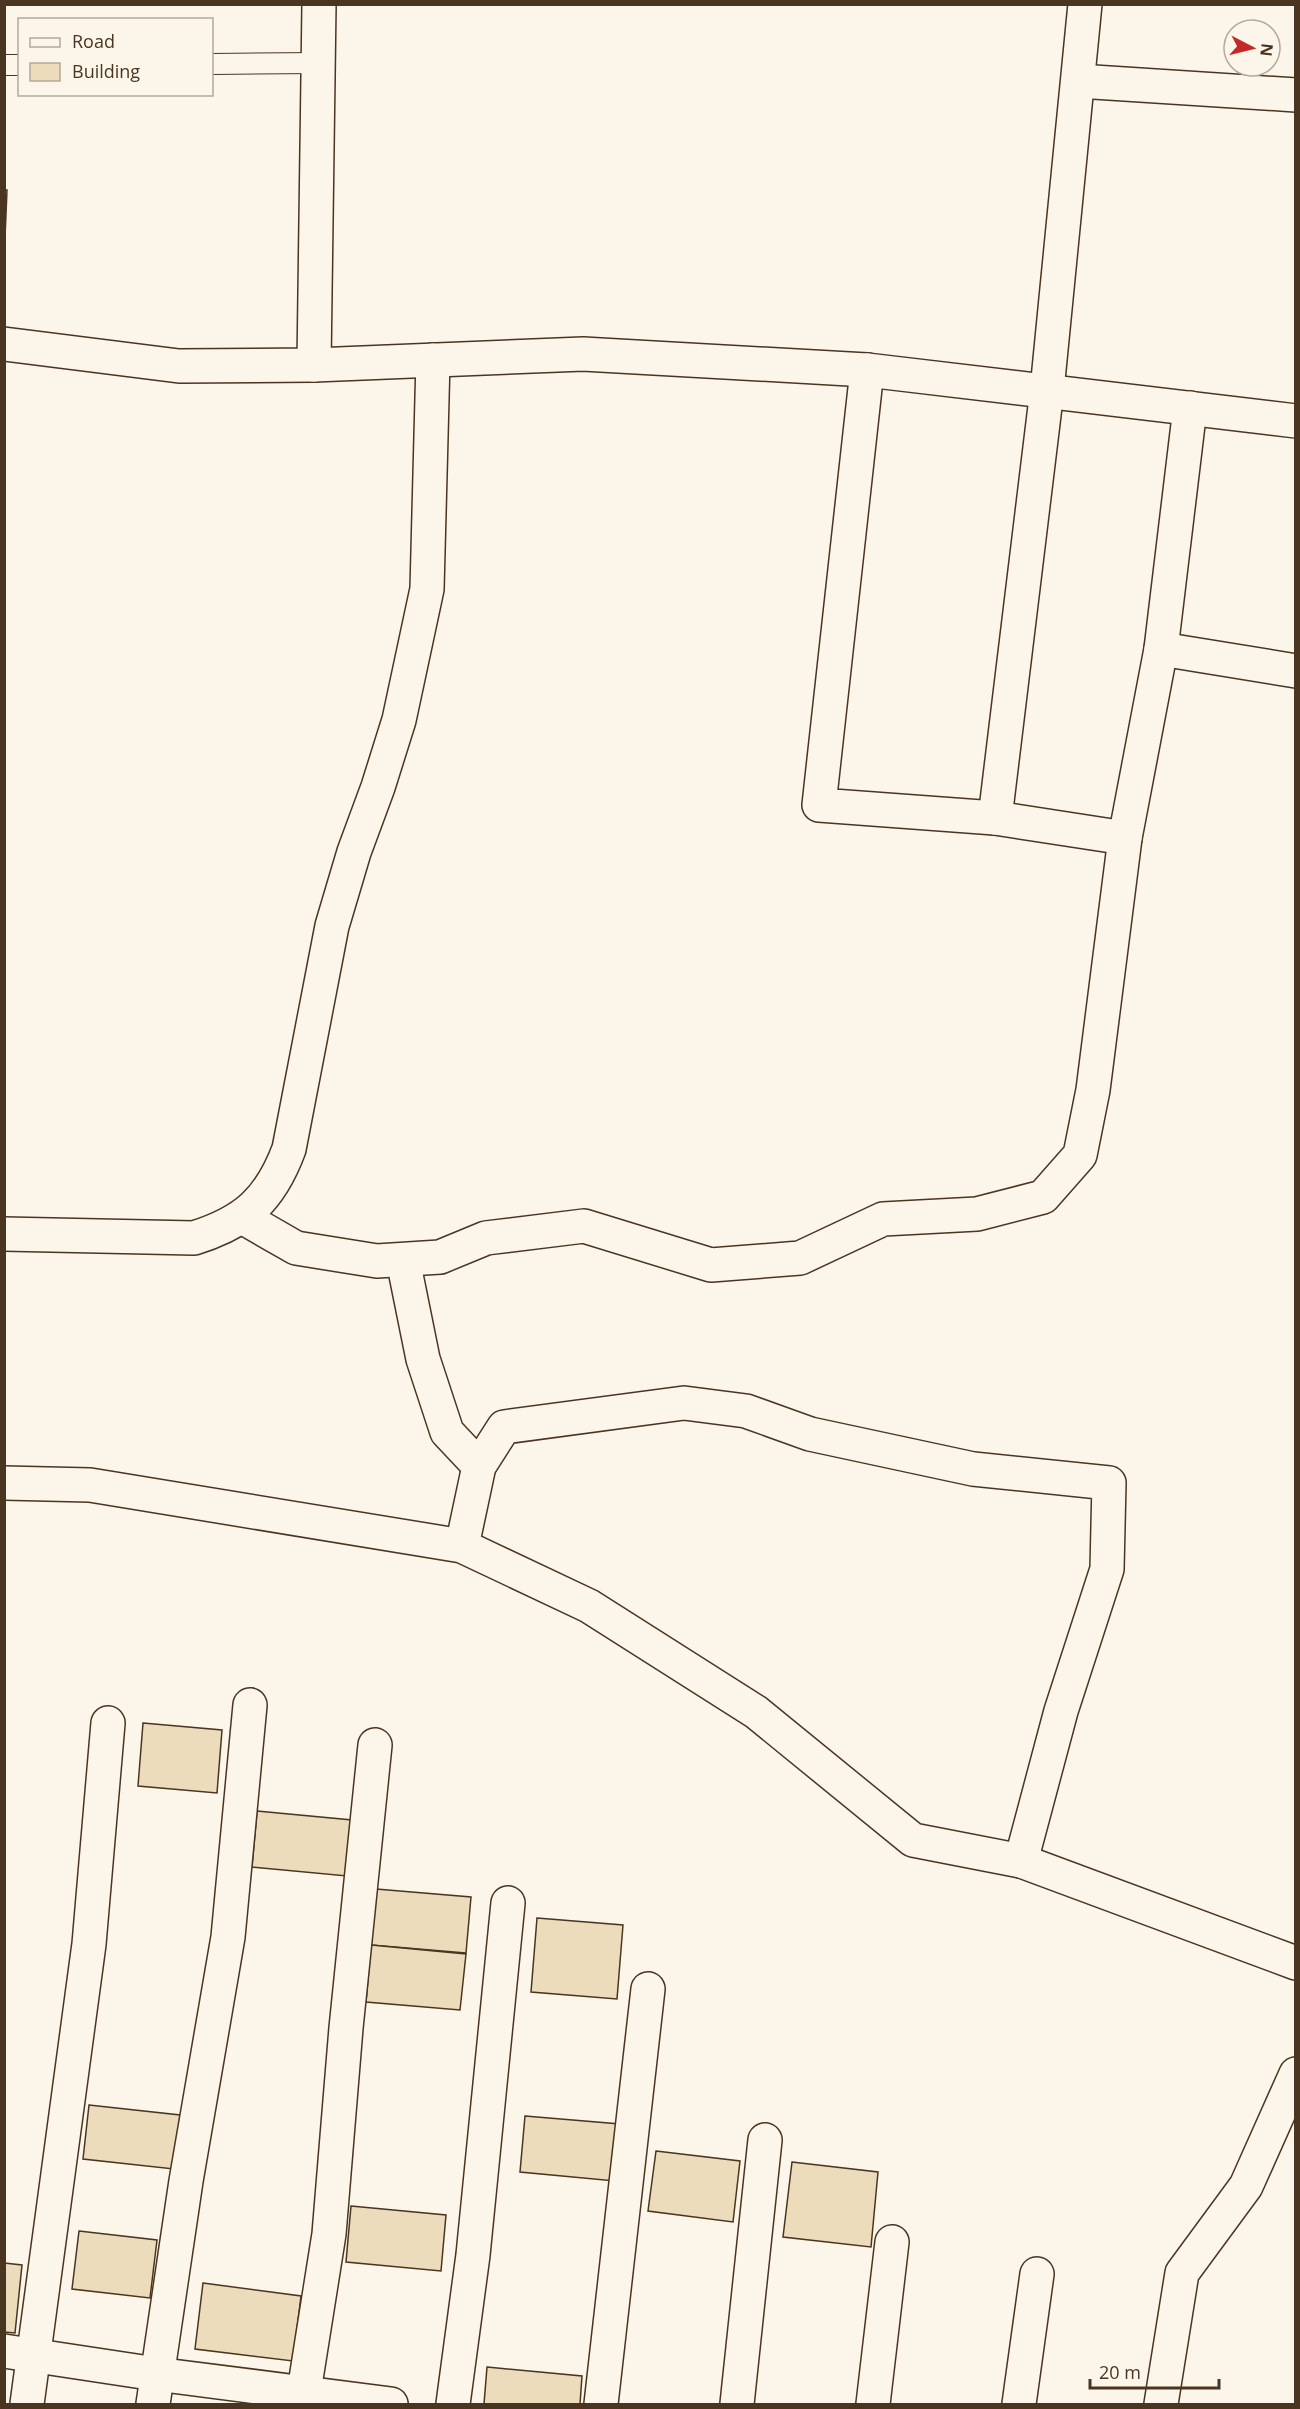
<svg xmlns="http://www.w3.org/2000/svg" width="1300" height="2409" viewBox="0 0 1300 2409" font-family="'Open Sans',sans-serif">
<rect width="100%" height="100%" fill="#fbf6e9"/>
<!-- building -->
<g fill="#ecdcbc" stroke="#4a3520" stroke-width="1.5">
<polygon points="4,190 7,190 5,238 4,238"/>
<polygon points="143,1723 222,1730 217,1793 138,1786"/>
<polygon points="257,1811 352,1820 347,1876 252,1867"/>
<polygon points="376,1889 471,1897 466,1953 371,1945"/>
<polygon points="537,1918 623,1925 617,1999 531,1992"/>
<polygon points="371,1945 466,1954 460,2010 366,2002"/>
<polygon points="89,2105 180,2115 174,2169 83,2159"/>
<polygon points="525,2116 620,2124 615,2181 520,2172"/>
<polygon points="656,2151 740,2161 733,2222 648,2211"/>
<polygon points="792,2162 878,2172 871,2247 783,2237"/>
<polygon points="351,2206 446,2215 441,2271 346,2262"/>
<polygon points="79,2231 157,2240 150,2298 72,2289"/>
<polygon points="4,2263 22,2265 15,2333 4,2332"/>
<polygon points="203,2283 301,2296 293,2361 195,2349"/>
<polygon points="487,2367 582,2376 580,2404 484,2404"/>
</g>
<g fill="none" stroke-linecap="round" stroke-linejoin="round">
<defs>
<g id="lane">
<polyline points="212,64 319,63"/>
<polyline points="4,65 20,65"/>
</g>
<g id="street">
<polyline points="1078,81 1296,95"/>
<polyline points="4,344 179,366 314,365 583,354 867,370 1296,421"/>
<polyline points="314,365 319,4"/>
<polyline points="867,370 819,805 995,818 1125,838"/>
<polyline points="1161,649 1296,671"/>
<polyline points="995,818 1047,390 1085,4"/>
<polyline points="242,1217 296,1248 377,1261 440,1257 486,1238 584,1226 711,1265 800,1258 883,1219 977,1214 1043,1197 1080,1155 1093,1090 1125,838 1161,649 1190,408"/>
<path d="M 4,1234 L 194,1238 C 245,1222 270,1200 289,1149 L 332,926 L 354,852 L 378,787 L 399,720 L 427,589 L 433,360"/>
<polyline points="403,1260 423,1359 447,1432 479,1466"/>
<polyline points="4,1483 90,1485 462,1546 589,1606 756,1712 913,1840 1021,1861 1296,1963"/>
<polyline points="462,1546 479,1466 504,1427 684,1403 746,1411 810,1434 973,1469 1109,1483 1107,1569 1061,1711 1021,1861"/>
<polyline points="4,2351 156,2374 391,2404"/>
<polyline points="27,2404 89,1944 108,1723"/>
<polyline points="153,2404 186,2181 228,1937 250,1705"/>
<polyline points="302,2404 329,2234 346,2028 375,1745"/>
<polyline points="453,2404 473,2255 508,1903"/>
<polyline points="601,2404 648,1989"/>
<polyline points="737,2404 765,2140"/>
<polyline points="873,2404 892,2242"/>
<polyline points="1019,2404 1037,2274"/>
<polyline points="1161,2404 1182,2273 1246,2186 1296,2074"/>
</g>
</defs>
<!-- lane casing -->
<use href="#lane" stroke="#4a3520" stroke-width="22"/>
<!-- street casing -->
<use href="#street" stroke="#4a3520" stroke-width="36"/>
<!-- lane -->
<use href="#lane" stroke="#fbf6e9" stroke-width="20"/>
<!-- street -->
<use href="#street" stroke="#fbf6e9" stroke-width="33"/>
</g>
<!-- border -->
<rect width="1300" height="2409" fill="none" stroke="#4a3520" stroke-width="12"/>
<!-- legend -->
<rect x="18" y="18" width="195" height="78" fill="#fbf6e9" stroke="#b4a999" stroke-width="1.5"/>
<rect x="30" y="38" width="30" height="9" fill="#fbf6e9" stroke="#b4a999" stroke-width="1.5"/>
<text x="72" y="48" font-size="18" fill="#4a3520">Road</text>
<rect x="30" y="63" width="30" height="18" fill="#ecdcbc" stroke="#b4a999" stroke-width="1.5"/>
<text x="72" y="78" font-size="18" fill="#4a3520">Building</text>
<!-- north arrow -->
<g transform="translate(1252 48) rotate(97)"><circle r="28" fill="#fbf6e9" stroke="#b4a999" stroke-width="1.5"/>
<path d="M0-4.5L10 22L0 15L-10 22Z" fill="#c62828"/>
<text y="-9" font-size="16" font-weight="bold" text-anchor="middle" fill="#4a3520">N</text>
</g>
<!-- scale -->
<path d="M1090 2379v9h129v-9" fill="none" stroke="#4a3520" stroke-width="3"/>
<text x="1099" y="2379" font-size="18" fill="#4a3520" stroke="#fbf6e9" stroke-width="4.5" paint-order="stroke">20 m</text>
</svg>
